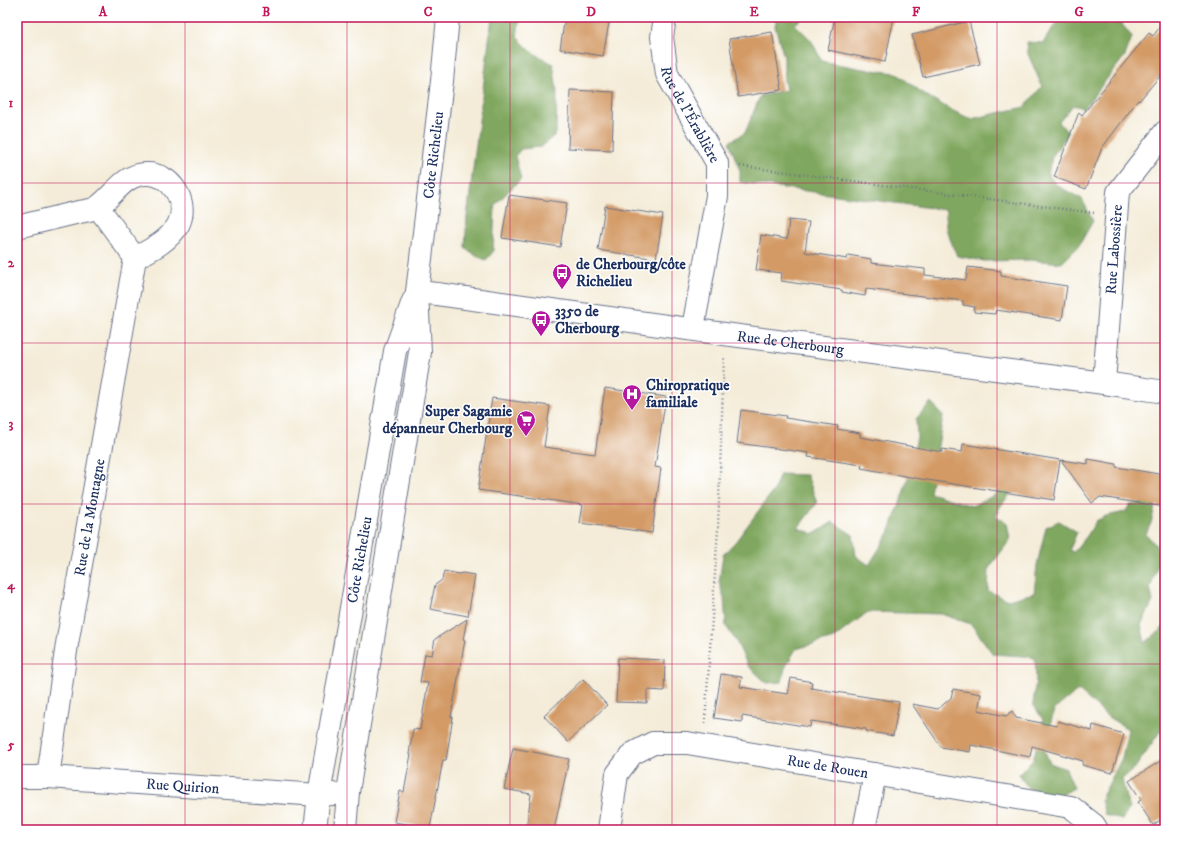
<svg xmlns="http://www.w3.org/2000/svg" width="1182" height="847" viewBox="0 0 1182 847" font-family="'IM FELL DW Pica',serif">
<rect width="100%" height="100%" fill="#fff"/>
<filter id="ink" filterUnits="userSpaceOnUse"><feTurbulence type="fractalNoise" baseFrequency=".025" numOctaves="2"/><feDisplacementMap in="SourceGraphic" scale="8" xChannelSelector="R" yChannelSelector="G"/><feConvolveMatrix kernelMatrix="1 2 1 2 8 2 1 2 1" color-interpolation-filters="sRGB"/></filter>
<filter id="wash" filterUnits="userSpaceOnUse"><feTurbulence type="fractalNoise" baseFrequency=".012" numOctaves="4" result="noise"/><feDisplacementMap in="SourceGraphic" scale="16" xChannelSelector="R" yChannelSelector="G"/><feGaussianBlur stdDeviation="0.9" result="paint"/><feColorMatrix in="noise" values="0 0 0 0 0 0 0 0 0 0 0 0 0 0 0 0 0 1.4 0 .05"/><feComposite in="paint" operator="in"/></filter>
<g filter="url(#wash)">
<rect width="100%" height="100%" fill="#f4ecd8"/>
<!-- forest -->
<g fill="#80a75e" stroke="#4e6b5e">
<polygon points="492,17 520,17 517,37 532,52 553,64 557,90 556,134 541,147 521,149 515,156 521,179 495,205 493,252 486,260 476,256 465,247 467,217"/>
<polygon points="777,17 804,17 795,24 811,40 822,61 863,69 896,73 924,94 951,110 971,119 1025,107 1042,86 1028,54 1027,42 1043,43 1060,17 1092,17 1092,19 1121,23 1132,37 1125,56 1084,108 1073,105 1059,122 1068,133 1052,157 1048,175 1058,186 1082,199 1093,221 1078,247 1062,263 1030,260 984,261 957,256 946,229 946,210 740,182 740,171 729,142 745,133 760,96 786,90 784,80 784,57 775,26"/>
<polygon points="931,402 943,416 930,493 972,506 997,494 997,470 1013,490 1000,507 996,516 1007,523 1010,540 989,568 988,591 1008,600 1034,593 1037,565 1046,527 1059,521 1077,532 1070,549 1073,553 1087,536 1096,521 1106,516 1125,512 1130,505 1140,504 1142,493 1156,503 1151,523 1146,534 1159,549 1157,567 1150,588 1153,601 1141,625 1145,643 1165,626 1165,724 1135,768 1122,779 1126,798 1130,808 1122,820 1105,815 1101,799 1122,758 1128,729 1108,717 1078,690 1054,710 1044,750 1050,763 1066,769 1074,788 1057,797 1028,788 1019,774 1033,760 1043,720 1033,704 1036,679 1035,658 1022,656 993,654 971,624 941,614 868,612 834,638 796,649 785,668 782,682 767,683 748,666 736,641 726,626 724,598 719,582 723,555 736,541 774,490 780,474 807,475 817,503 798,528 814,534 833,522 853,535 856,556 869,565 889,533 900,503 908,478 917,437 916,419"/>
</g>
<g id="blocks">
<!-- building -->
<g fill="#d39a65">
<polygon points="565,17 610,17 603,56 560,49"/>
<polygon points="835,17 894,17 885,62 828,50"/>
<polygon points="1165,20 1165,70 1139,101 1138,100 1102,148 1086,189 1054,177 1079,112 1082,115 1149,33 1153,36"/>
<polygon points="969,21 980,64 923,77 912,35"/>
<polygon points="772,32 782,90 738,97 729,39"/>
<polygon points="570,90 614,92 612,150 568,148"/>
<polygon points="509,195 567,203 560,247 502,238"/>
<polygon points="605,206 663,215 656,259 598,250"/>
<polygon points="789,220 809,222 805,252 847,259 848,255 871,259 871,263 925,269 925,275 966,280 968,267 1001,271 1001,276 1067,286 1062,320 996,310 995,314 974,312 975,307 963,305 963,301 866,289 865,296 842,292 842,290 781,281 782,273 756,270 761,235 787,239"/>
<polygon points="605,388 666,397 655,467 661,468 652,533 580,523 583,505 478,490 492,398 550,406 544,447 595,454"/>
<polygon points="741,410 786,416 785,418 838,426 837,429 860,433 860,437 942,452 942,449 962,452 963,444 1060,460 1054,500 921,479 861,468 862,465 808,457 809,453 737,443"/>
<polygon points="1088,459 1116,464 1116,467 1165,475 1165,507 1100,497 1092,503 1061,460 1088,464"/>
<polygon points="444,571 459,574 462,573 475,575 468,616 430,609 435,585 442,580"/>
<polygon points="467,619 463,640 465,640 451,717 453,717 446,760 443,760 430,828 394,822 400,791 404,792 411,754 409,754 413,729 420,730 428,683 420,682 425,654 432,655 435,639"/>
<polygon points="618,658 665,660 664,691 647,690 647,703 616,702"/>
<polygon points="721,674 742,677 740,687 788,694 791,678 812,682 811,688 899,702 893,736 866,731 866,729 811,721 810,727 742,716 742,722 714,718"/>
<polygon points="583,679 607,705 568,742 544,716"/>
<polygon points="953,689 981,694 978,710 1006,716 1012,711 1016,718 1057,726 1058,721 1092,731 1093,725 1124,734 1112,773 1082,765 1083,761 1032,746 1030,757 971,745 970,752 941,747 912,704 938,709 951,698"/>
<polygon points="513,748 569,759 554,830 526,830 531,794 504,789"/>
<polygon points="1165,758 1165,817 1153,825 1138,802 1141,800 1129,781"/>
</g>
</g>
</g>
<g filter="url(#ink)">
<use href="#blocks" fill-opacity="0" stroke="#677189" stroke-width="1"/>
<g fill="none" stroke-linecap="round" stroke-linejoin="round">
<defs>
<g id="minor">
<path id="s1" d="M 665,17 L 662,37 L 667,74 L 717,163 L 717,196 L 693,328"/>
<path d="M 17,227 C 38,222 58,217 79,212 C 85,211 94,210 99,206 C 115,194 124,175 145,174 C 171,172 190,203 178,225 C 169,241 150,250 135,258"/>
<path id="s2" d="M 417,292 L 437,294 L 724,334 L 1104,383 L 1165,392"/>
<path id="s3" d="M 1104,383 L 1118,192 L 1165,132"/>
<path id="s4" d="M 17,777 L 48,777 L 319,795 L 333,794"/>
<path id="s5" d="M 48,777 L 67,644 L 135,258 L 98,207"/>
<path id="s6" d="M 315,830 L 319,795 L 395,351 L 413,301"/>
<path id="s7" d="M 345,830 L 348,792 L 420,352 L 417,292 L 442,81 L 448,17"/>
<path id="s8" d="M 609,830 L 617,774 L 632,754 L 653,743 L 687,743 L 1071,807 L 1094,825 L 1097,830"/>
<polyline points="864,830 875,774"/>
</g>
</defs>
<!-- minor casing -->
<use href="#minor" stroke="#677189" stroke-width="24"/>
<!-- path -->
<g stroke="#677189" stroke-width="2.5" stroke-dasharray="1 3" stroke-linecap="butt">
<polyline points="740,166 1094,213"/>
<polyline points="705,723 718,529 724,357"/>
</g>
<!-- minor -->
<use href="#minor" stroke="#fff" stroke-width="22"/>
</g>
</g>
<!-- grid -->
<path fill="none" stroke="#c2185b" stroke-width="1" stroke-opacity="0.55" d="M 185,17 L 185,830M 347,17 L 347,830M 510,17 L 510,830M 672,17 L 672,830M 835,17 L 835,830M 997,17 L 997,830M 17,183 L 1165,183M 17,343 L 1165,343M 17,504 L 1165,504M 17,664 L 1165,664"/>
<!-- icons -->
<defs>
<symbol id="bus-pin" viewBox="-11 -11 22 30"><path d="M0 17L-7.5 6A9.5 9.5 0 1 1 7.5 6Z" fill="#b5179e" stroke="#fff"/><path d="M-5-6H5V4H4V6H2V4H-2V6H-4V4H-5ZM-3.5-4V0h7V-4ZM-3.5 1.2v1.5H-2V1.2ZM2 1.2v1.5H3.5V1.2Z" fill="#fff"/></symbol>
<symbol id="hospital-pin" viewBox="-11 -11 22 30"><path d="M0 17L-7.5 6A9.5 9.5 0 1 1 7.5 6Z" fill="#b5179e" stroke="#fff"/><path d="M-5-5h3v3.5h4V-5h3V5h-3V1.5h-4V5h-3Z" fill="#fff"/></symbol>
<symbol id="supermarket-pin" viewBox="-11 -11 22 30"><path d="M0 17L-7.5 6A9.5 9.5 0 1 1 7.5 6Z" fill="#b5179e" stroke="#fff"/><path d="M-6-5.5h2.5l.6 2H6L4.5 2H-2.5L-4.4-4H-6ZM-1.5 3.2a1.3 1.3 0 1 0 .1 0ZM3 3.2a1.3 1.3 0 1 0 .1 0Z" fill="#fff"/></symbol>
</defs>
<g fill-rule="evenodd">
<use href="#bus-pin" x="551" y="262" width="22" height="30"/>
<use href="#bus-pin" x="530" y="309" width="22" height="30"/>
<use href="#hospital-pin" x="621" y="383" width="22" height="30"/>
<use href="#supermarket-pin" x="515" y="409" width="22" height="30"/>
</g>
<g text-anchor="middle" stroke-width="3" stroke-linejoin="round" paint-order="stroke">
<!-- street labels -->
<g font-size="15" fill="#1b2f5e" stroke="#fff">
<text dy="5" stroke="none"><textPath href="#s1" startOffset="104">Rue de l'Érablière</textPath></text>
<text dy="5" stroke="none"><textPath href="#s7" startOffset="682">Côte Richelieu</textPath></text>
<text dy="5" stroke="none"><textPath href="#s3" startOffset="134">Rue Labossière</textPath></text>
<text dy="5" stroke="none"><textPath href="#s2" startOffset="377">Rue de Cherbourg</textPath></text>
<text dy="5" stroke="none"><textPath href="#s5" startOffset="263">Rue de la Montagne</textPath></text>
<text dy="5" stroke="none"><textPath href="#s6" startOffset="274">Côte Richelieu</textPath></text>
<text dy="5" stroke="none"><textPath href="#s8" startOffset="282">Rue de Rouen</textPath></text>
<text dy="5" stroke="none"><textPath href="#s4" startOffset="166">Rue Quirion</textPath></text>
</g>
<!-- poi labels -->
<g font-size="15" font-weight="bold" fill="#1b2f5e" stroke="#fff" text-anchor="start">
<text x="576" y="269">de Cherbourg/côte<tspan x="576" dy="17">Richelieu</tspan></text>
<text x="555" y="316">3350 de<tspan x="555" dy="17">Cherbourg</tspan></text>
<text x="646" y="390">Chiropratique<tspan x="646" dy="17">familiale</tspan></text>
<text x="512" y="416" text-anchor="end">Super Sagamie<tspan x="512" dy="17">dépanneur Cherbourg</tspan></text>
</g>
</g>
<!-- margin -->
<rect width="1182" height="847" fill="none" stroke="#fff" stroke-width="44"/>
<rect x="22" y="22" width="1138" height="803" fill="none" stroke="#c2185b" stroke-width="1.5"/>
<g font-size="13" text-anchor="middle" font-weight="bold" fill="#c2185b">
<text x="103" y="16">A</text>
<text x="266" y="16">B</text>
<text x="428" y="16">C</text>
<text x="591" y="16">D</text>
<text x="754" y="16">E</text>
<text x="916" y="16">F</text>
<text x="1079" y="16">G</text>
<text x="11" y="107">1</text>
<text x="11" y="267">2</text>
<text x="11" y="428">3</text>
<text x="11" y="589">4</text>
<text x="11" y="749">5</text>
</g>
</svg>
